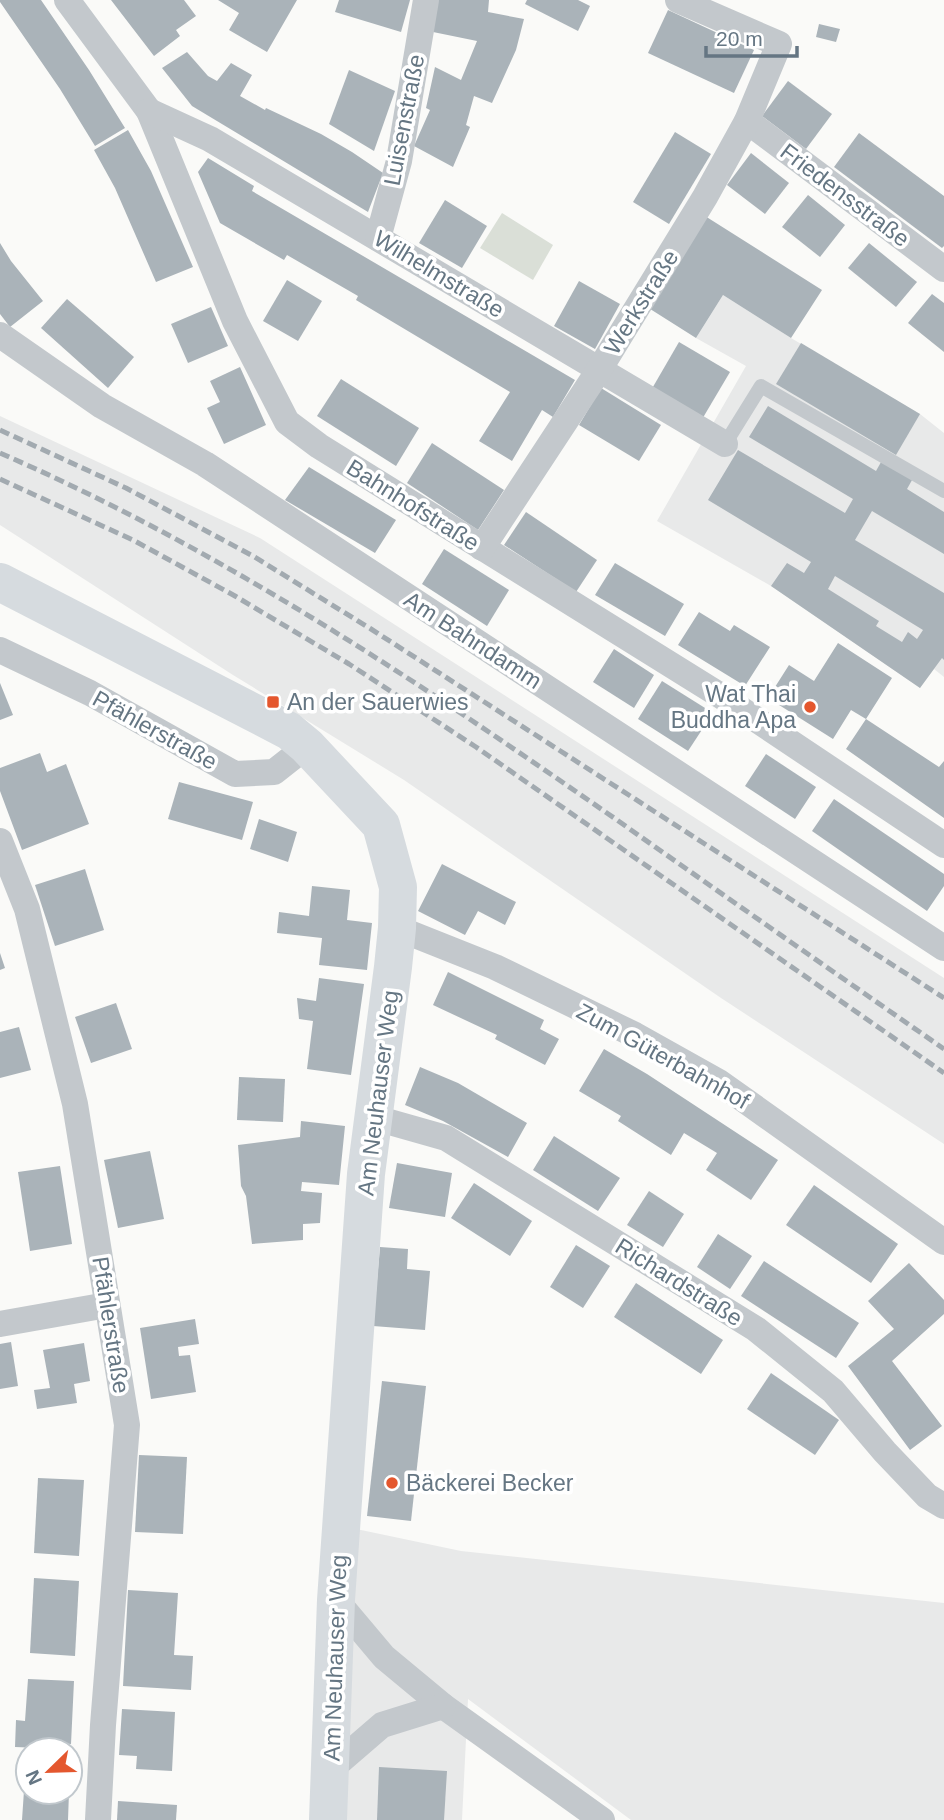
<svg xmlns="http://www.w3.org/2000/svg" width="944" height="1820" viewBox="0 0 944 1820" font-family="Arial,sans-serif">
<rect width="100%" height="100%" fill="#fafaf8"/>
<!-- built -->
<g fill="#e8e9e9">
<polygon points="723,295 791,338 920,414 944,433 944,677 934,669 920,688 771,586 657,521 746,366 696,338"/>
<polygon points="0,416 260,538 944,978 944,1144 721,998 404,780 233,675 0,525"/>
<polygon points="342,1526 461,1551 944,1603 944,1820 631,1820 468,1699 462,1820 328,1820"/>
</g>
<!-- green -->
<polygon fill="#dadfd7" points="502,213 553,245 533,280 480,248"/>
<!-- building -->
<g fill="#aab3b9" fill-rule="evenodd">
<polygon points="0,0 41,0 89,70 125,128 95,146 60,89 0,2"/>
<polygon points="111,0 184,0 196,16 176,30 180,36 154,56"/>
<polygon points="218,0 297,0 267,52 229,30 239,13"/>
<polygon points="339,0 410,0 401,32 335,12"/>
<polygon points="438,0 489,0 488,12 524,19 516,50 492,103 474,96 466,125 470,127 453,167 414,146 430,110 426,108 435,67 461,80 477,41 433,32"/>
<polygon points="527,0 578,0 590,6 578,31 525,4"/>
<polygon points="668,10 754,50 734,93 648,53"/>
<polygon points="819,24 840,29 836,42 816,37"/>
<polygon points="187,52 208,76 217,81 231,63 252,75 240,96 265,110 266,108 321,134 352,152 383,173 368,212 192,106 162,68"/>
<polygon points="349,70 395,91 374,151 329,124"/>
<polygon points="788,81 832,114 806,149 762,116"/>
<polygon points="128,130 151,171 193,267 156,282 115,188 94,150"/>
<polygon points="675,132 711,154 669,224 633,202"/>
<polygon points="859,133 944,196 944,246 942,248 834,167"/>
<polygon points="751,153 789,183 765,214 727,185"/>
<polygon points="208,158 254,186 252,191 575,380 553,417 542,410 512,461 479,441 510,392 356,300 358,296 287,255 284,260 220,223 198,172"/>
<polygon points="808,195 845,225 820,257 782,227"/>
<polygon points="445,200 487,226 462,268 419,243"/>
<polygon points="705,216 822,290 791,338 723,295 696,338 647,307"/>
<polygon points="0,243 11,261 43,301 10,327 0,314"/>
<polygon points="869,243 917,282 896,307 848,268"/>
<polygon points="287,280 322,301 298,341 263,321"/>
<polygon points="579,281 620,304 595,349 554,326"/>
<polygon points="932,294 944,303 944,352 908,323"/>
<polygon points="67,299 134,357 108,388 41,328"/>
<polygon points="211,307 228,346 188,363 171,324"/>
<polygon points="679,342 730,372 701,421 650,392"/>
<polygon points="801,343 920,414 896,455 776,384"/>
<polygon points="240,367 266,425 224,444 207,408 220,402 210,381"/>
<polygon points="341,379 419,428 396,466 317,416"/>
<polygon points="601,388 661,425 639,461 579,425"/>
<path d="M 768,406 L 876,471 L 885,455 L 916,473 L 907,489 L 944,512 L 944,554 L 872,511 L 855,540 L 944,593 L 944,660 L 942,658 L 920,688 L 771,586 L 787,563 L 804,573 L 811,562 L 708,500 L 738,450 L 845,513 L 853,499 L 749,437 ZM 835,576 L 923,630 L 917,639 L 908,632 L 902,642 L 876,626 L 879,621 L 828,589 Z"/>
<polygon points="432,443 504,490 478,530 407,483"/>
<polygon points="309,467 396,520 375,553 285,500"/>
<polygon points="526,512 597,560 576,592 504,545"/>
<polygon points="444,549 509,590 487,626 422,584"/>
<polygon points="615,563 684,604 665,636 595,595"/>
<polygon points="699,612 730,631 734,625 770,647 745,686 678,645"/>
<polygon points="838,643 892,678 866,719 939,767 944,761 944,818 846,749 866,719 851,710 833,739 768,698 789,665 814,681"/>
<polygon points="614,649 654,675 634,708 593,682"/>
<polygon points="662,681 713,713 688,751 638,719"/>
<polygon points="0,683 13,715 0,720"/>
<polygon points="40,753 47,772 66,764 89,824 22,850 0,791 0,768"/>
<polygon points="766,754 816,787 795,819 745,786"/>
<polygon points="179,782 253,802 242,840 168,819"/>
<polygon points="834,799 944,874 944,886 927,911 812,831"/>
<polygon points="259,819 297,832 288,862 250,849"/>
<polygon points="442,864 516,902 505,925 478,911 465,935 418,911"/>
<polygon points="85,869 104,930 55,946 35,885"/>
<polygon points="312,886 350,890 347,920 372,923 367,970 319,965 322,938 277,933 279,912 309,916"/>
<polygon points="0,953 5,968 0,970"/>
<polygon points="448,972 544,1020 540,1029 559,1039 545,1065 495,1039 497,1035 433,1005"/>
<polygon points="319,978 364,984 351,1075 307,1069 313,1021 299,1019 297,998 316,1001"/>
<polygon points="116,1003 132,1049 91,1063 75,1017"/>
<polygon points="19,1027 31,1070 0,1078 0,1032"/>
<polygon points="604,1049 647,1074 778,1160 751,1200 706,1170 717,1153 684,1133 671,1155 618,1121 621,1116 579,1091"/>
<polygon points="420,1067 458,1083 527,1123 508,1157 443,1121 405,1105"/>
<polygon points="239,1077 285,1079 283,1122 237,1120"/>
<polygon points="301,1121 345,1126 339,1185 302,1182 301,1191 322,1193 320,1223 303,1224 303,1240 252,1244 246,1196 241,1186 238,1145 300,1137"/>
<polygon points="554,1136 620,1178 598,1211 533,1170"/>
<polygon points="150,1151 164,1219 118,1228 104,1160"/>
<polygon points="397,1163 452,1173 445,1217 389,1208"/>
<polygon points="60,1166 72,1244 30,1251 18,1172"/>
<polygon points="474,1183 532,1221 510,1256 451,1218"/>
<polygon points="814,1185 898,1244 871,1283 786,1225"/>
<polygon points="649,1191 684,1214 663,1247 627,1225"/>
<polygon points="718,1234 752,1256 730,1289 697,1267"/>
<polygon points="576,1245 610,1266 583,1308 550,1287"/>
<polygon points="380,1247 408,1249 407,1269 430,1271 425,1330 373,1326"/>
<polygon points="764,1261 859,1323 836,1358 741,1296"/>
<polygon points="909,1263 944,1300 944,1314 892,1361 942,1426 910,1450 848,1366 894,1329 868,1301"/>
<polygon points="636,1283 723,1340 701,1374 614,1317"/>
<polygon points="195,1319 199,1344 178,1347 179,1356 190,1355 196,1392 151,1399 140,1328"/>
<polygon points="11,1342 18,1386 0,1389 0,1344"/>
<polygon points="84,1343 90,1381 74,1384 77,1403 37,1409 34,1390 50,1388 43,1350"/>
<polygon points="771,1373 839,1420 815,1455 747,1409"/>
<polygon points="382,1381 426,1386 411,1521 367,1516"/>
<polygon points="139,1455 187,1457 183,1534 135,1532"/>
<polygon points="38,1478 84,1480 79,1556 34,1553"/>
<polygon points="34,1578 79,1581 75,1656 30,1653"/>
<polygon points="128,1590 178,1593 174,1655 193,1656 191,1690 123,1686"/>
<polygon points="28,1679 74,1681 71,1744 42,1742 41,1748 15,1747 16,1720 25,1721"/>
<polygon points="122,1709 175,1712 172,1771 136,1769 137,1756 119,1755"/>
<polygon points="379,1767 447,1771 444,1820 377,1820"/>
<polygon points="25,1776 28,1776 28,1792 69,1792 68,1820 22,1820"/>
<polygon points="118,1801 177,1805 176,1820 117,1820"/>
</g>
<g fill="none" stroke-linecap="round" stroke-linejoin="round">
<!-- lane -->
<polyline stroke="#c3c8cc" stroke-width="14" points="725,444 761,386 944,491"/>
<!-- street -->
<g stroke="#c3c8cc" stroke-width="26">
<polyline points="67,0 149,111 235,321 287,422 319,446 721,696 944,845"/>
<polyline points="149,111 210,139 725,444"/>
<polyline points="747,121 944,269"/>
<polyline points="378,238 399,161 426,0"/>
<polyline points="0,335 102,406 205,464 944,948"/>
<polyline points="482,548 599,370 705,197 747,121 779,44 678,0"/>
<polyline points="0,650 90,693 235,774 274,772 307,746"/>
<polyline points="0,841 27,909 75,1104 127,1425 103,1725 98,1820"/>
<polyline points="397,928 495,967 635,1035 719,1082 944,1242"/>
<polyline points="372,1117 446,1138 756,1329 833,1391 885,1452 927,1496 944,1506"/>
<polyline points="0,1324 107,1305"/>
<polyline points="336,1600 384,1657 443,1706 602,1820"/>
<polyline points="331,1769 382,1725 443,1706"/>
</g>
<!-- secondary -->
<polyline stroke="#d6dbdf" stroke-width="38" points="0,582 289,731 307,746 381,825 398,887 397,928 393,967 366,1174 336,1600 328,1820"/>
<!-- rail -->
<g stroke="#a2aab0" stroke-width="5" stroke-dasharray="10 5" stroke-linecap="butt">
<polyline points="0,430 126,488 253,556 371,629 944,998"/>
<path d="M 0,453 C 221,549 420,683 617,820 C 726,897 835,973 944,1049"/>
<polyline points="0,479 133,540 235,596 349,664 476,747 944,1073"/>
</g>
</g>
<!-- markers -->
<g fill="#e4572e" stroke="#fff" stroke-width="2.5">
<rect x="266" y="695" width="14" height="14" rx="3.5"/>
<circle cx="810" cy="707" r="7"/>
<circle cx="392" cy="1483" r="7"/>
</g>
<g text-anchor="middle" stroke-width="7" stroke-linejoin="round" paint-order="stroke">
<!-- street labels -->
<g font-size="23" fill="#657683" stroke="#fff">
<text transform="translate(404 120) rotate(-79)" y="8">Luisenstraße</text>
<text transform="translate(845 195) rotate(37)" y="8">Friedensstraße</text>
<text transform="translate(439 274) rotate(31)" y="8">Wilhelmstraße</text>
<text transform="translate(641 302) rotate(-58)" y="8">Werkstraße</text>
<text transform="translate(413 505) rotate(32)" y="8">Bahnhofstraße</text>
<text transform="translate(473 640) rotate(33)" y="8">Am Bahndamm</text>
<text transform="translate(155 730) rotate(29)" y="8">Pfählerstraße</text>
<text transform="translate(663 1056) rotate(29)" y="8">Zum Güterbahnhof</text>
<text transform="translate(378 1093) rotate(-83)" y="8">Am Neuhauser Weg</text>
<text transform="translate(679 1282) rotate(32)" y="8">Richardstraße</text>
<text transform="translate(111 1325) rotate(81)" y="8">Pfählerstraße</text>
<text transform="translate(335 1658) rotate(-88)" y="8">Am Neuhauser Weg</text>
</g>
<!-- poi labels -->
<g font-size="23" fill="#657683" stroke="#fff" text-anchor="start">
<text x="796" y="702" text-anchor="end">Wat Thai<tspan x="796" dy="26">Buddha Apa</tspan></text>
<text x="287" y="710">An der Sauerwies</text>
<text x="406" y="1491">Bäckerei Becker</text>
</g>
</g>
<!-- north arrow -->
<g transform="translate(49 1771) rotate(247)"><circle r="33" fill="#ffffff" stroke="#c1c8cd" stroke-width="2"/>
<path d="M0-5L12 26L0 18L-12 26Z" fill="#e4572e"/>
<text y="-10" font-size="19" font-weight="bold" text-anchor="middle" fill="#657683">N</text>
</g>
<!-- scale -->
<path d="M706 46v10h91v-10" fill="none" stroke="#657683" stroke-width="3.5"/>
<text x="716" y="46" font-size="21" fill="#657683" stroke="#ffffff" stroke-width="5" paint-order="stroke">20 m</text>
</svg>
